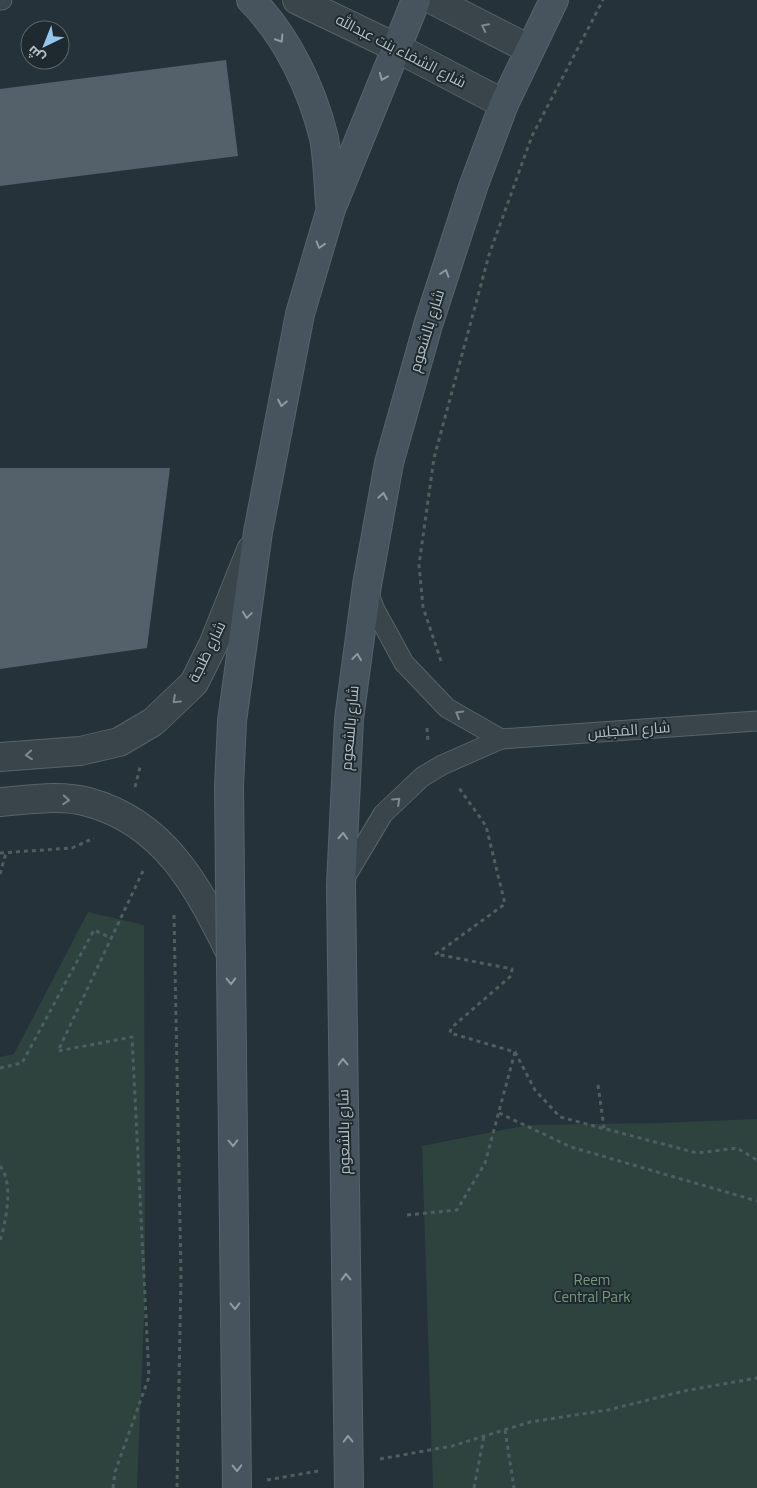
<svg xmlns="http://www.w3.org/2000/svg" width="757" height="1488" viewBox="0 0 757 1488" font-family="'Titillium Web',Cairo,sans-serif">
<rect width="100%" height="100%" fill="#26323a"/>
<!-- green -->
<g fill="#2e423e">
<polygon points="88,912 144,925 145,1294 137,1488 0,1488 0,1057 14,1054"/>
<polygon points="757,1119 757,1488 433,1488 422,1146 528,1125 659,1123"/>
</g>
<!-- building -->
<g fill="#54616a">
<polygon points="226,60 238,156 0,186 0,89"/>
<polygon points="0,468 170,468 147,648 0,669"/>
</g>
<g fill="none" stroke-linecap="round" stroke-linejoin="round">
<defs>
<g id="service">
<polyline points="0,0 2,0"/>
<polyline points="368,590 374,608 404,663 447,708 501,739"/>
<polyline points="343,881 383,814 422,777 442,765 501,739 757,721"/>
</g>
<g id="minor">
<polyline points="297,0 395,47 504,104"/>
<polyline points="433,0 529,49"/>
<polyline points="0,757 80,751 119,742 153,722 194,683 213,645 251,550"/>
<path d="M 0,802 C 28,800 60,794 88,802 C 165,823 197,886 230,952"/>
</g>
<g id="secondary">
<path d="M 251,0 C 287,36 312,89 324,138 C 328,159 328,182 330,204"/>
<polyline points="230,880 229,787 232,721 258,532 300,314 331,209 416,0"/>
<polyline points="341,885 349,719 367,585 389,463 428,325 473,187 504,104 554,0"/>
</g>
</defs>
<!-- service casing -->
<use href="#service" stroke="#586269" stroke-width="21"/>
<!-- minor casing -->
<use href="#minor" stroke="#586269" stroke-width="30"/>
<!-- secondary casing -->
<use href="#secondary" stroke="#586269" stroke-width="30"/>
<!-- path -->
<g stroke="#4d5f5e" stroke-width="3" stroke-dasharray="4 4" stroke-linecap="butt">
<polyline points="441,661 423,607 419,565 434,458 489,255 532,136 603,0"/>
<polyline points="427,728 428,742"/>
<polyline points="135,787 140,767"/>
<polyline points="0,853 72,848 94,838"/>
<polyline points="0,874 6,853"/>
<polyline points="174,915 181,1276 177,1488"/>
<polyline points="515,1052 535,1090 560,1117 697,1153 737,1148 757,1160"/>
<polyline points="0,1068 22,1063 94,930 111,938"/>
<polyline points="598,1085 604,1128"/>
<polyline points="499,1113 571,1147 757,1201"/>
<path d="M 0,1166 C 14,1183 6,1221 0,1241"/>
<polyline points="407,1215 457,1210 485,1163 515,1052 450,1033 451,1028 511,976 512,969 436,954 505,904 486,826 459,788"/>
<polyline points="505,1430 514,1488"/>
<polyline points="380,1459 452,1446 530,1422 608,1410 684,1391 757,1378"/>
<polyline points="267,1480 318,1471"/>
<polyline points="113,1488 115,1472 149,1377 132,1037 58,1051 143,871"/>
<polyline points="474,1488 484,1436"/>
</g>
<!-- service -->
<use href="#service" stroke="#3a444b" stroke-width="19"/>
<!-- minor -->
<use href="#minor" stroke="#3a444b" stroke-width="28"/>
<!-- secondary -->
<use href="#secondary" stroke="#48545d" stroke-width="28"/>
<defs>
<g id="secondary-bridge">
<polyline points="230,880 237,1488"/>
<polyline points="341,885 349,1488"/>
</g>
</defs>
<!-- secondary-bridge casing -->
<use href="#secondary-bridge" stroke="#586269" stroke-width="30" stroke-linecap="butt"/>
<!-- secondary-bridge -->
<use href="#secondary-bridge" stroke="#48545d" stroke-width="28"/>
</g>
<!-- one-way arrows -->
<defs><path id="oneway-chevron" d="M-2-3.5L2.5 0L-2 3.5" fill="none" stroke-width="1.6" stroke-linecap="round" stroke-linejoin="round" transform="scale(1.25)"/></defs>
<g stroke="#7e888f">
<use href="#oneway-chevron" transform="translate(485 27) rotate(-153)"/>
<use href="#oneway-chevron" transform="translate(176 700) rotate(137)"/>
<use href="#oneway-chevron" transform="translate(459 714) rotate(-150)"/>
<use href="#oneway-chevron" transform="translate(29 755) rotate(175)"/>
<use href="#oneway-chevron" transform="translate(66 800) rotate(4)"/>
<use href="#oneway-chevron" transform="translate(397 801) rotate(-43)"/>
</g>
<g stroke="#8f9aa1">
<use href="#oneway-chevron" transform="translate(280 39) rotate(58)"/>
<use href="#oneway-chevron" transform="translate(383 77) rotate(112)"/>
<use href="#oneway-chevron" transform="translate(320 245) rotate(107)"/>
<use href="#oneway-chevron" transform="translate(445 273) rotate(-72)"/>
<use href="#oneway-chevron" transform="translate(282 403) rotate(101)"/>
<use href="#oneway-chevron" transform="translate(383 496) rotate(-80)"/>
<use href="#oneway-chevron" transform="translate(247 615) rotate(98)"/>
<use href="#oneway-chevron" transform="translate(357 657) rotate(-82)"/>
<use href="#oneway-chevron" transform="translate(343 836) rotate(-87)"/>
<use href="#oneway-chevron" transform="translate(231 981) rotate(89)"/>
<use href="#oneway-chevron" transform="translate(343 1062) rotate(-91)"/>
<use href="#oneway-chevron" transform="translate(233 1143) rotate(89)"/>
<use href="#oneway-chevron" transform="translate(346 1277) rotate(-91)"/>
<use href="#oneway-chevron" transform="translate(235 1306) rotate(89)"/>
<use href="#oneway-chevron" transform="translate(348 1439) rotate(-91)"/>
<use href="#oneway-chevron" transform="translate(237 1468) rotate(89)"/>
</g>
<g text-anchor="middle" stroke-width="4" stroke-linejoin="round" paint-order="stroke">
<!-- street labels -->
<g font-size="15" fill="#b5bfc6" stroke="#1f2930">
<text transform="translate(401 51) rotate(27)" y="5">شارع الشفاء بنت عبدالله</text>
<text transform="translate(427 331) rotate(-73)" y="5">شارع بالشعوم</text>
<text transform="translate(207 652) rotate(-64)" y="5">شارع طَنجة</text>
<text transform="translate(350 728) rotate(-85)" y="5">شارع بالشعوم</text>
<text transform="translate(629 730) rotate(-4)" y="5">شارع المَجلِس</text>
<text transform="translate(344 1132) rotate(-91)" y="5">شارع بالشعوم</text>
</g>
<!-- park labels -->
<g font-size="15" fill="#769978" stroke="#1f2930">
<text x="592" y="1285">Reem<tspan x="592" dy="17">Central Park</tspan></text>
</g>
</g>
<!-- north arrow -->
<g transform="translate(45 45) rotate(223)"><circle r="24" fill="#1f2930" stroke="#5b656c"/>
<path d="M0-4L9 19L0 12L-9 19Z" fill="#95c6ec"/>
<text y="-8" font-size="14" font-weight="bold" text-anchor="middle" fill="#b5bfc6">ش</text>
</g>
</svg>
